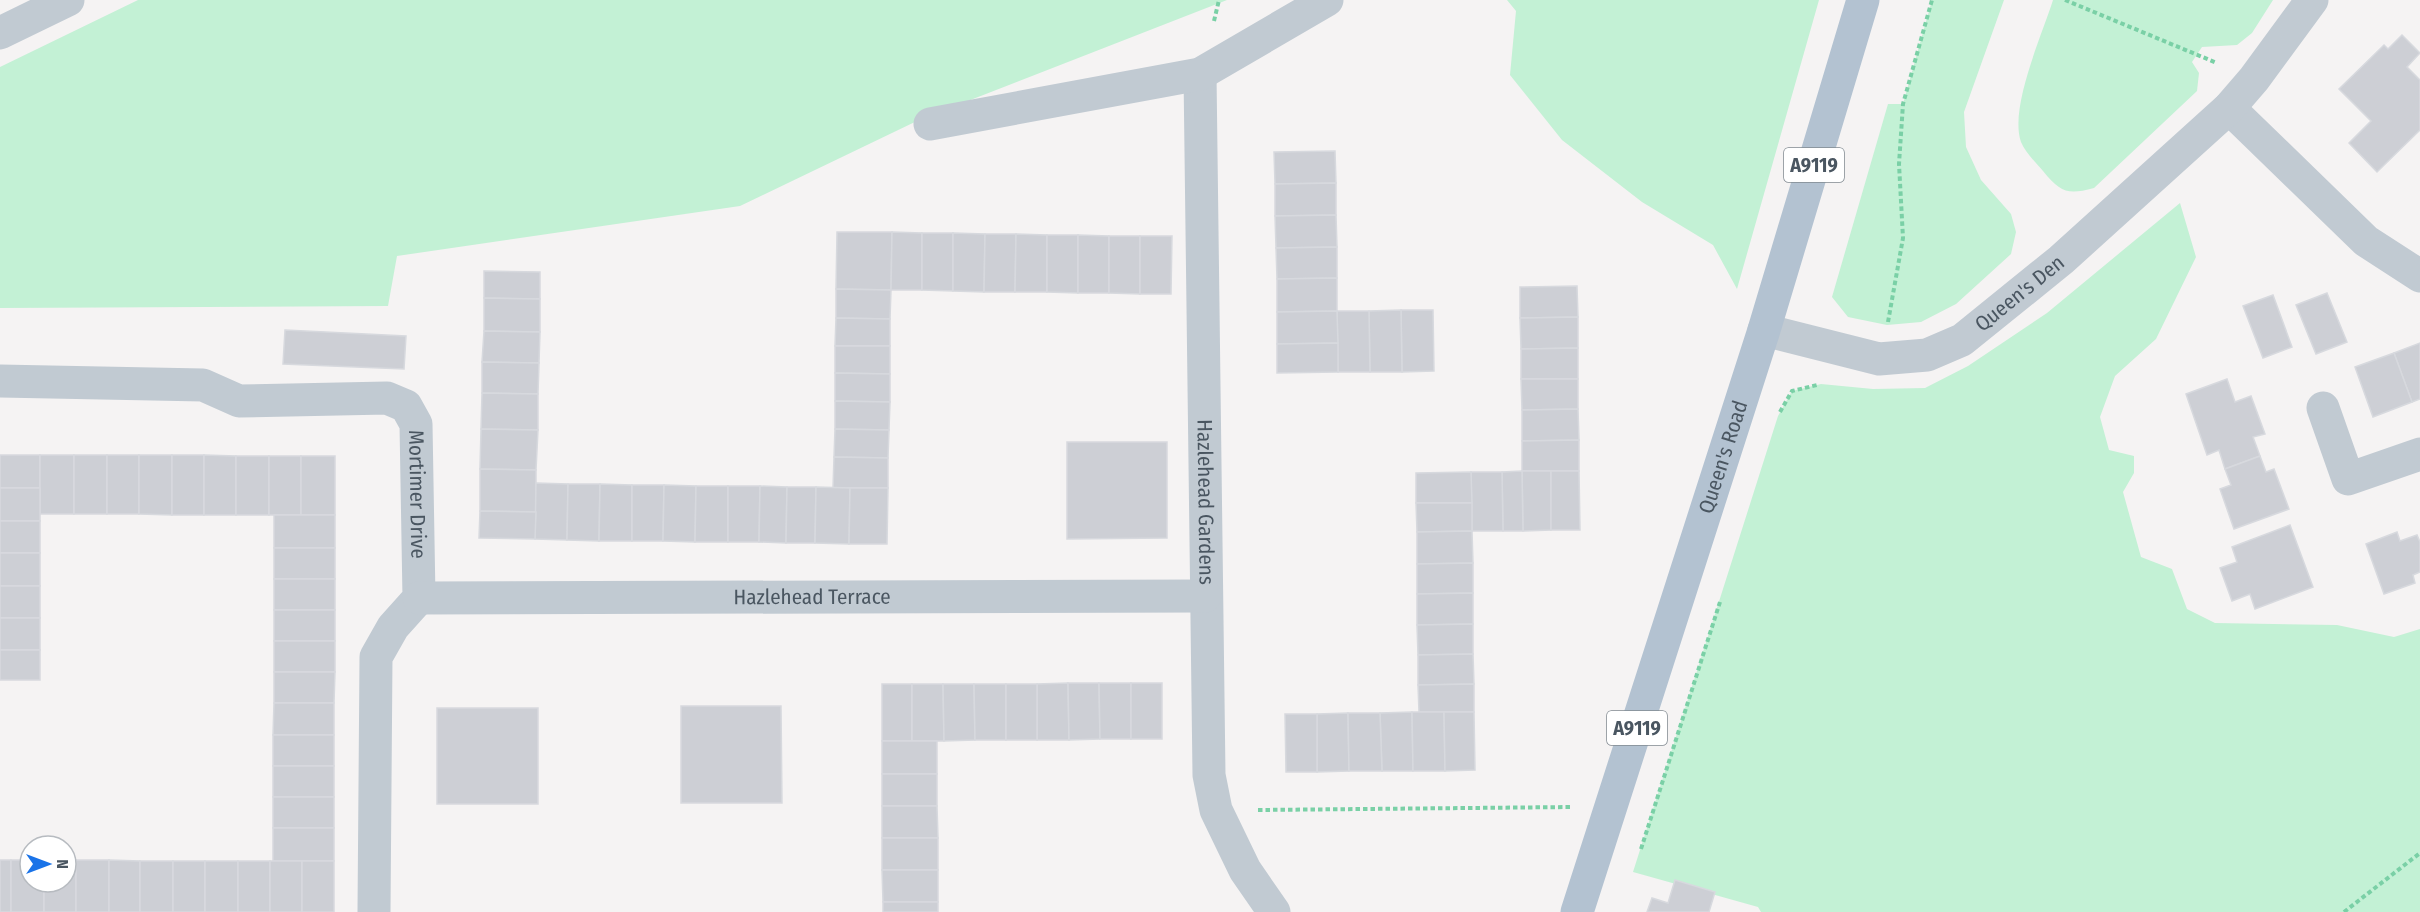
<svg xmlns="http://www.w3.org/2000/svg" width="2420" height="912" viewBox="0 0 2420 912" font-family="'Fira Sans Condensed',sans-serif">
<rect width="100%" height="100%" fill="#f5f3f3"/>
<!-- green -->
<g fill="#c3f1d5">
<polygon points="138,0 1227,0 919,120 740,206 397,256 388,306 0,308 0,67"/>
<polygon points="1507,0 1819,0 1737,289 1713,245 1642,202 1562,140 1510,75 1516,11"/>
<polygon points="1932,0 2004,0 1964,112 1966,147 1981,180 2011,214 2016,232 2011,254 1956,304 1921,322 1887,325 1848,317 1832,297 1888,104 1903,104"/>
<path d="M 2053,0 L 2273,0 L 2252,33 L 2237,45 L 2202,47 L 2192,62 L 2199,73 L 2197,91 L 2094,188 C 2068,195 2061,193 2043,171 C 2036,163 2025,152 2021,142 C 2009,108 2042,35 2053,0 Z"/>
<polygon points="2180,203 2196,257 2156,339 2115,376 2100,417 2109,450 2134,456 2134,473 2123,492 2141,557 2172,569 2187,609 2215,623 2337,625 2394,637 2420,629 2420,912 1761,912 1758,907 1633,872 1778,416 1792,391 1821,384 1873,389 1925,388 1968,366 2047,313"/>
</g>
<!-- building -->
<g fill="#cdcfd5" stroke="#d7d9de" stroke-width="1.5">
<polygon points="2402,35 2420,53 2407,67 2420,80 2420,130 2377,172 2349,143 2371,121 2339,89 2384,45 2388,49"/>
<polygon points="1335,151 1336,183 1275,184 1274,152"/>
<polygon points="1336,183 1336,215 1275,216 1275,184"/>
<polygon points="1336,215 1337,247 1276,248 1275,216"/>
<polygon points="837,232 892,232 891,290 836,289"/>
<polygon points="892,232 922,233 922,290 891,290"/>
<polygon points="922,233 953,233 953,291 922,290"/>
<polygon points="953,233 985,234 984,292 953,291"/>
<polygon points="985,234 1016,234 1015,292 984,292"/>
<polygon points="1016,234 1047,235 1047,292 1015,292"/>
<polygon points="1047,235 1078,235 1078,293 1047,292"/>
<polygon points="1078,235 1109,236 1109,293 1078,293"/>
<polygon points="1109,236 1140,236 1140,294 1109,293"/>
<polygon points="1140,236 1172,236 1171,294 1140,294"/>
<polygon points="1337,247 1337,278 1277,279 1276,248"/>
<polygon points="484,271 540,272 540,299 484,298"/>
<polygon points="1337,278 1337,311 1277,312 1277,279"/>
<polygon points="1577,286 1578,317 1520,318 1520,287"/>
<polygon points="836,289 891,290 890,319 836,318"/>
<polygon points="2327,293 2347,342 2316,354 2296,305"/>
<polygon points="2273,295 2292,347 2263,358 2243,306"/>
<polygon points="484,298 540,299 540,332 484,331"/>
<polygon points="1401,310 1433,310 1434,371 1402,372"/>
<polygon points="1401,310 1402,372 1370,372 1369,311"/>
<polygon points="1337,311 1369,311 1370,372 1338,372"/>
<polygon points="1337,311 1338,343 1277,344 1277,312"/>
<polygon points="1578,317 1578,348 1521,349 1520,318"/>
<polygon points="836,318 890,319 890,346 835,346"/>
<polygon points="285,330 406,336 404,369 283,364"/>
<polygon points="484,331 540,332 539,363 482,362"/>
<polygon points="1338,343 1338,372 1277,373 1277,344"/>
<polygon points="2420,343 2420,399 2412,402 2394,353"/>
<polygon points="835,346 890,346 890,374 835,373"/>
<polygon points="1578,348 1578,379 1521,379 1521,349"/>
<polygon points="2394,353 2412,402 2373,417 2355,367"/>
<polygon points="482,362 539,363 538,394 482,393"/>
<polygon points="835,373 890,374 890,402 835,401"/>
<polygon points="1521,379 1578,379 1578,409 1522,410"/>
<polygon points="2227,379 2235,402 2251,396 2265,434 2253,437 2260,456 2225,469 2219,450 2207,455 2186,394"/>
<polygon points="482,393 538,394 538,430 481,429"/>
<polygon points="835,401 890,402 889,430 835,429"/>
<polygon points="1578,409 1579,440 1522,441 1522,410"/>
<polygon points="481,429 538,430 536,470 480,469"/>
<polygon points="835,429 889,430 888,458 834,457"/>
<polygon points="1579,440 1579,471 1522,471 1522,441"/>
<polygon points="1067,442 1167,442 1167,538 1067,539"/>
<rect x="0" y="455" width="40" height="33"/>
<rect x="40" y="455" width="34" height="59"/>
<rect x="74" y="455" width="33" height="59"/>
<rect x="107" y="455" width="32" height="59"/>
<polygon points="139,455 172,455 172,515 139,514"/>
<rect x="172" y="455" width="32" height="60"/>
<polygon points="204,455 236,456 236,515 204,515"/>
<rect x="236" y="456" width="33" height="59"/>
<rect x="269" y="456" width="32" height="59"/>
<rect x="301" y="456" width="34" height="59"/>
<polygon points="2260,456 2266,472 2274,469 2289,509 2234,529 2220,489 2231,485 2225,469"/>
<polygon points="834,457 888,458 888,488 833,488"/>
<polygon points="480,469 536,470 536,512 480,511"/>
<polygon points="1522,471 1551,471 1551,530 1523,531"/>
<polygon points="1522,471 1523,531 1503,531 1502,472"/>
<polygon points="1551,471 1579,471 1580,530 1551,530"/>
<polygon points="1471,472 1502,472 1503,531 1472,531"/>
<polygon points="1471,472 1472,503 1416,503 1416,473"/>
<polygon points="536,483 568,484 567,540 535,539"/>
<polygon points="568,484 600,484 599,541 567,540"/>
<polygon points="600,484 632,485 632,541 599,541"/>
<polygon points="632,485 664,485 663,541 632,541"/>
<polygon points="664,485 696,486 695,542 663,541"/>
<polygon points="696,486 728,486 728,542 695,542"/>
<polygon points="728,486 760,486 759,542 728,542"/>
<polygon points="760,486 787,487 786,543 759,542"/>
<polygon points="787,487 816,487 815,543 786,543"/>
<polygon points="816,487 850,488 849,544 815,543"/>
<rect x="0" y="488" width="40" height="33"/>
<polygon points="850,488 888,488 887,544 849,544"/>
<polygon points="1416,503 1472,503 1472,531 1417,532"/>
<polygon points="480,511 536,512 535,539 479,538"/>
<rect x="274" y="515" width="61" height="33"/>
<rect x="0" y="521" width="40" height="32"/>
<polygon points="2290,525 2313,587 2255,609 2250,594 2232,601 2220,568 2237,562 2232,547"/>
<polygon points="1472,531 1473,563 1417,564 1417,532"/>
<polygon points="2397,532 2400,541 2417,535 2420,542 2420,572 2413,575 2415,583 2384,594 2366,544"/>
<rect x="274" y="548" width="61" height="31"/>
<rect x="0" y="553" width="40" height="33"/>
<polygon points="1473,563 1473,593 1417,594 1417,564"/>
<rect x="274" y="579" width="61" height="31"/>
<rect x="0" y="586" width="40" height="32"/>
<polygon points="1473,593 1473,624 1417,625 1417,594"/>
<rect x="274" y="610" width="61" height="31"/>
<rect x="0" y="618" width="40" height="32"/>
<polygon points="1473,624 1473,654 1418,655 1417,625"/>
<rect x="274" y="641" width="61" height="31"/>
<rect x="0" y="650" width="40" height="30"/>
<polygon points="1473,654 1474,684 1418,685 1418,655"/>
<polygon points="274,672 335,672 334,703 274,703"/>
<polygon points="1068,683 1069,740 1037,740 1037,684"/>
<polygon points="1068,683 1099,683 1100,739 1069,740"/>
<polygon points="1099,683 1131,683 1131,739 1100,739"/>
<rect x="1131" y="683" width="31" height="56"/>
<rect x="882" y="684" width="30" height="57"/>
<polygon points="912,684 943,684 944,741 912,741"/>
<polygon points="943,684 974,684 975,740 944,741"/>
<polygon points="974,684 1006,684 1006,740 975,740"/>
<rect x="1006" y="684" width="31" height="56"/>
<polygon points="1474,684 1474,712 1419,712 1418,685"/>
<polygon points="274,703 334,703 334,735 273,735"/>
<polygon points="681,706 781,706 782,803 681,803"/>
<rect x="437" y="708" width="101" height="96"/>
<polygon points="1412,712 1413,771 1382,771 1380,713"/>
<polygon points="1412,712 1444,712 1445,771 1413,771"/>
<polygon points="1444,712 1474,712 1475,770 1445,771"/>
<polygon points="1348,713 1349,771 1317,772 1317,714"/>
<polygon points="1348,713 1380,713 1382,771 1349,771"/>
<polygon points="1285,714 1317,714 1317,772 1286,772"/>
<rect x="273" y="735" width="61" height="31"/>
<rect x="882" y="741" width="55" height="33"/>
<rect x="273" y="766" width="61" height="31"/>
<rect x="882" y="774" width="55" height="32"/>
<rect x="273" y="797" width="61" height="31"/>
<polygon points="882,806 937,806 938,838 882,838"/>
<rect x="273" y="828" width="61" height="33"/>
<rect x="882" y="838" width="56" height="32"/>
<rect x="0" y="860" width="11" height="52"/>
<polygon points="11,860 30,860 30,882 44,882 44,912 11,912"/>
<polygon points="66,860 76,860 76,912 44,912 44,882 66,882"/>
<rect x="76" y="860" width="33" height="52"/>
<polygon points="109,860 140,861 140,912 109,912"/>
<rect x="140" y="861" width="33" height="51"/>
<rect x="173" y="861" width="32" height="51"/>
<rect x="205" y="861" width="33" height="51"/>
<rect x="238" y="861" width="32" height="51"/>
<rect x="270" y="861" width="32" height="51"/>
<rect x="302" y="861" width="32" height="51"/>
<polygon points="882,870 938,870 938,902 883,902"/>
<polygon points="1675,880 1715,892 1709,912 1647,912 1652,898 1668,903"/>
<rect x="883" y="902" width="55" height="10"/>
</g>
<g fill="none" stroke-linecap="round" stroke-linejoin="round">
<!-- path -->
<g stroke="#7ad0a6" stroke-width="4" stroke-dasharray="4.5 3" stroke-linecap="butt">
<polyline points="2065,0 2217,63"/>
<polyline points="1214,21 1219,0"/>
<polyline points="1888,322 1903,238 1899,164 1903,104 1932,0"/>
<polyline points="1780,412 1792,391 1817,385"/>
<polyline points="1258,810 1572,807"/>
<polyline points="1641,849 1720,602"/>
<polyline points="2344,912 2420,853"/>
</g>
<!-- minor -->
<g stroke="#c1cad2" stroke-width="33">
<polyline points="0,33 68,0"/>
<path id="s1" d="M 1200,74 L 1209,775 L 1216,810 L 1245,870 L 1274,912"/>
<polyline points="2229,108 2366,241 2420,276"/>
<polyline points="930,124 1200,74 1327,0"/>
<path id="s2" d="M 1764,330 L 1879,359 L 1927,355 L 1962,340 L 2061,260 L 2229,108 L 2254,79 L 2312,0"/>
<path id="s3" d="M 0,381 L 203,385 L 239,401 L 387,398 L 406,406 L 416,424 L 419,598 L 393,627 L 376,657 L 374,912"/>
<polyline points="2323,408 2348,479 2420,454"/>
<path id="s4" d="M 419,598 L 1205,596"/>
</g>
<!-- major -->
<path stroke="#b3c2d1" stroke-width="33" id="s5" d="M 1577,912 L 1764,330 L 1863,0"/>
</g>
<g text-anchor="middle" stroke-width="5" stroke-linejoin="round" paint-order="stroke">
<!-- shield labels -->
<g fill="#fff" stroke="#808990" stroke-width="1.5">
<rect x="1784" y="148" width="60" height="34" rx="4.5"/>
<rect x="1607" y="711" width="60" height="34" rx="4.5"/>
</g>
<g font-size="20" font-weight="bold" fill="#4a5661">
<text x="1814" y="172">A9119</text>
<text x="1637" y="735">A9119</text>
</g>
<!-- street labels -->
<g font-size="21" fill="#4a5661" stroke="#fff">
<text dy="7" stroke="none"><textPath href="#s2" startOffset="279">Queen's Den</textPath></text>
<text dy="7" stroke="none"><textPath href="#s5" startOffset="478">Queen's Road</textPath></text>
<text dy="7" stroke="none"><textPath href="#s3" startOffset="502">Mortimer Drive</textPath></text>
<text dy="7" stroke="none"><textPath href="#s1" startOffset="428">Hazlehead Gardens</textPath></text>
<text dy="7" stroke="none"><textPath href="#s4" startOffset="393">Hazlehead Terrace</textPath></text>
</g>
</g>
<!-- north arrow -->
<g transform="translate(48 864) rotate(90)"><circle r="28" fill="#ffffff" stroke="#b7bbc0" stroke-width="1.5"/>
<path d="M0-4.5L10 22L0 15L-10 22Z" fill="#1a73e8"/>
<text y="-9" font-size="16" font-weight="bold" text-anchor="middle" fill="#4a5661">N</text>
</g>
</svg>
